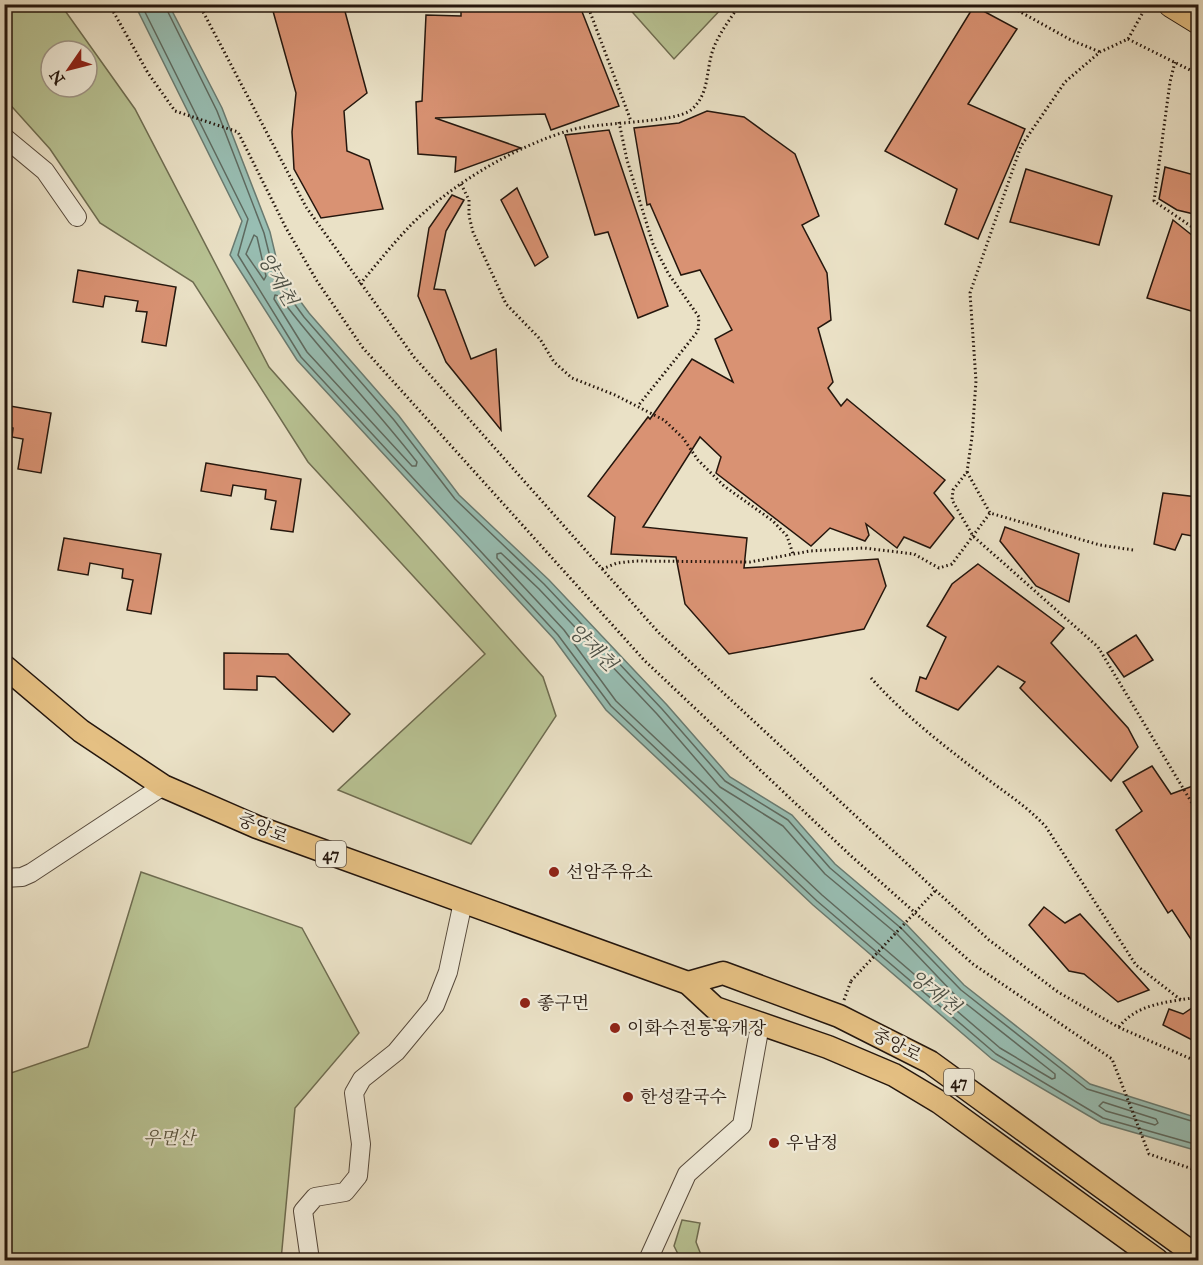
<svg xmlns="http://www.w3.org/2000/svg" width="1203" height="1265" viewBox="0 0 1203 1265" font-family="'IM FELL Great Primer','Noto Serif KR',serif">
<rect width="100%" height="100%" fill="#eae1c6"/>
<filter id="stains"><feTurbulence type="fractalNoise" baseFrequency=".00333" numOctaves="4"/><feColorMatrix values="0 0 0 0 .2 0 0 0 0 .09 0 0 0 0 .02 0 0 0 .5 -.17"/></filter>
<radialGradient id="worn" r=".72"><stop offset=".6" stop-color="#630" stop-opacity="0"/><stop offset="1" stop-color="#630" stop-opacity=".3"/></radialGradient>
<!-- green -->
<g fill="#b8c293" stroke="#6e6c50" stroke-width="1.5" fill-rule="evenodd">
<path d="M 5,4 L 61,5 L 135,109 L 269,367 L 543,677 L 556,716 L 471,844 L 338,790 L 485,654 L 308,462 L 193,282 L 100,223 L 50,149 L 5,99 ZM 51,51 L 87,51 L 87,87 L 51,87 Z"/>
<polygon points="626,5 725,5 674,59"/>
<polygon points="141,872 302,928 359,1033 295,1108 281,1260 5,1260 5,1075 88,1047"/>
<polygon points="682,1220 700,1223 696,1242 703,1260 681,1260 674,1246"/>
</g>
<!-- water -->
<polygon fill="#98beb3" stroke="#6a7b71" stroke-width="1.5" points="135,5 169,5 222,108 270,232 280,274 309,313 399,416 459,495 549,580 667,705 730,777 792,815 835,864 907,925 964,985 1090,1084 1198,1118 1198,1151 1101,1123 992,1059 813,905 606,710 554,639 297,360 230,255 242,221"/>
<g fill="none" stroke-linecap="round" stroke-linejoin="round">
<!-- shore -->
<g stroke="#5e6a60" stroke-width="1.5">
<polyline points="141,4 248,219 238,255 301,357 558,635 611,706 817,901 996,1054 1103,1118 1198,1145"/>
<polyline points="164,4 217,111 264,233 275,277 304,317 394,420 455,499 544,584 662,709 725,781 788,820 830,868 902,929 961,990 1087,1089 1198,1123"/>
<polygon points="254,235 257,237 266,276 264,280 246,254"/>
<path d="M 275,295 L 279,296 C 322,354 373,405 417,462 L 416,466 L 412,466 L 307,352 L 274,299 Z"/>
<polygon points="501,553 539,589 657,714 720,787 783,826 825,874 897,934 955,995 1055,1074 1055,1078 1052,1079 1000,1048 822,895 616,701 564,630 497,558 497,554"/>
<polygon points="1103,1102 1156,1119 1158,1123 1155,1125 1106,1111 1099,1106"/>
</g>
</g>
<!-- building -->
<g fill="#d99273" stroke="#24160d" stroke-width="1.5">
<polygon points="271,4 343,4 367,93 344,111 347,151 369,160 383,209 321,218 294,169 292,132 296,93"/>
<polygon points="461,4 579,4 619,106 551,130 545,114 435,118 521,148 455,172 456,157 418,154 416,102 422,101 426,15 461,16"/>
<polygon points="974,6 1017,29 968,104 1025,129 978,239 945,224 957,189 885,151"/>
<polygon points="707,111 744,117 795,154 819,216 802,225 827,273 831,320 818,328 833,382 828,388 841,406 847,399 945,480 934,493 954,518 930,548 904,537 897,548 866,524 869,535 865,541 830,528 811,546 716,473 721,457 700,437 643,527 747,538 744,568 878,559 886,586 864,629 729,654 685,604 676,557 611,554 615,517 588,496 648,417 650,419 692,359 733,382 715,339 732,330 700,270 681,275 650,204 647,205 634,128 679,123"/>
<polygon points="609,130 668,306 638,318 608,232 595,235 565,135"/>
<polygon points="1165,167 1198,176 1198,215 1177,210 1159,199"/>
<polygon points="1026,169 1112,196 1099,245 1010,222"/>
<polygon points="517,188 548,257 535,266 501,200"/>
<polygon points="452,195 464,200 446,231 434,289 445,290 471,359 496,349 501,430 446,362 418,296 429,228"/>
<polygon points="1173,220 1198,240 1198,313 1147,298"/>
<polygon points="78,270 176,287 166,346 142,342 147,312 136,311 138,301 105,296 103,307 73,302"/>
<polygon points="4,405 51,413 41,473 18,469 23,439 12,437 13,428 4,426"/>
<polygon points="206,463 301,479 293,532 271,529 276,501 265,499 266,490 233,485 231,496 201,491"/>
<polygon points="1163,493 1198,497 1198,537 1182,534 1175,550 1154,544"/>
<polygon points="1005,527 1079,554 1069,602 1036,586 1000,541"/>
<polygon points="64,538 161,554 151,614 127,610 133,580 122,578 123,569 90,563 88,575 58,570"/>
<polygon points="978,564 1064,628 1051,643 1128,728 1138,747 1111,781 1020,688 1025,682 998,666 958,710 916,691 920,677 926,679 946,637 927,626 952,584"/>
<polygon points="1136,635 1153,660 1124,677 1107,653"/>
<polygon points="224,653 288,654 350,714 333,732 275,677 257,676 257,690 224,689"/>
<polygon points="1152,766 1171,794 1198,784 1198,950 1172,910 1168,913 1116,830 1142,811 1123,782"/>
<polygon points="1044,907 1065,923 1080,914 1149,990 1118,1002 1084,974 1069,971 1029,925"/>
<polygon points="1198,1004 1198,1043 1163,1025 1169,1009 1183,1014"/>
</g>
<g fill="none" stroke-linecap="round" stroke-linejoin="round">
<defs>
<g id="minor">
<polyline points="4,137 45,171 77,217"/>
<polyline points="4,878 22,877 31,873 163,786"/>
<polyline points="310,1260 303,1211 315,1197 345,1192 358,1176 361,1144 354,1093 362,1079 396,1052 435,1005 448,972 463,902"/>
<polyline points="648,1260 687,1174 742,1125 760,1025"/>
</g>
<g id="major">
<polyline points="4,666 81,731 163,786 257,827 688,983 715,1008 828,1047 894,1075 939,1102 1157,1260"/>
<polyline points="688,983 723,973 839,1016 930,1062 1198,1257"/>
</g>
<polyline id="highway" points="1172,4 1198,20"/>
</defs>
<!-- minor casing -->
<use href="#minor" stroke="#56493b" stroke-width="20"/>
<!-- major casing -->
<use href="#major" stroke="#24160d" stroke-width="25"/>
<!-- highway casing -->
<use href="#highway" stroke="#24160d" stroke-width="29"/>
<!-- path -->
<g stroke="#24160d" stroke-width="3" stroke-dasharray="1.5 3" stroke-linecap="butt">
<polyline points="109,4 148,73 175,111 238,132 286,228 317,281 363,348 644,660 850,855 973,964 1112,1059 1149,1154 1198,1171"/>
<polyline points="199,4 306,207 414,357 659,633 989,940 1058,992 1118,1027 1198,1062"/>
<polyline points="587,4 631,121"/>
<polyline points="1006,4 1071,40 1100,52"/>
<polyline points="1142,14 1128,39 1100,52 1065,82 1021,146 970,293 976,381 972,437 967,472 953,490 952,500 973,536 1098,647 1198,813"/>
<polyline points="1128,39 1198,74"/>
<polyline points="1175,62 1170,82 1154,201 1198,231"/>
<polyline points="619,122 627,160 653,244 668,273 699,317 698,331 638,406"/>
<polyline points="461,184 469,200 469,216 473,232 506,304 540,339 554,362 572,378 615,395 664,420 683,438 698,460 724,486 773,521 787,536 793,554"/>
<path d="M 360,284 C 376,265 391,246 408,228 C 448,186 515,146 571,130 C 598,122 675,123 691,110 C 711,93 705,69 714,47 C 720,32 731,18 740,4"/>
<polyline points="967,472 990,513"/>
<polyline points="602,569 617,563 636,561 750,562 810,551 864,548 914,554 939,568 952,564 990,513 1100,545 1133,550"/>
<path d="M 871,678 C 904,715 943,745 982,775 C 1004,792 1027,806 1046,827 L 1136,965 L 1181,1000"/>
<polyline points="844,1000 851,981"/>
<path d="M 1119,1027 C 1137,1003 1170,1002 1198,997"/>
</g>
<!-- minor -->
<use href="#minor" stroke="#f1ecda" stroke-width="18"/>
<!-- major -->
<use href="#major" stroke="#e5c083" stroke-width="22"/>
<!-- highway -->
<use href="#highway" stroke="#e5c083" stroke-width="27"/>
<!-- path-bridge -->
<polyline stroke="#24160d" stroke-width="3" stroke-dasharray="1.5 3" stroke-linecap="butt" points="851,981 935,891"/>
</g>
<!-- markers -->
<g fill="#8f2418" stroke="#f1ecda" stroke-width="2">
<circle cx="554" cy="872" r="6"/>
<circle cx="525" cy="1003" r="6"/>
<circle cx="615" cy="1028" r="6"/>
<circle cx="628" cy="1097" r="6"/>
<circle cx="774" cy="1143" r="6"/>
</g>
<g text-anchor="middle" stroke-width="4.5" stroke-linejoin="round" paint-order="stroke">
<!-- shield labels -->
<g fill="#f1ecda" stroke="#62564a" stroke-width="1.5">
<rect x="316" y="841" width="30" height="26" rx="4.5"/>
<rect x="944" y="1069" width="30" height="26" rx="4.5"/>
</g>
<g font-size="16" font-weight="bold" fill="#24160d">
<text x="331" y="860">47</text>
<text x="959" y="1088">47</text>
</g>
<!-- street labels -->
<g font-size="18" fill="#24160d" stroke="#f1ecda">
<text transform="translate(263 828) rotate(22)" y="6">중앙로</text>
<text transform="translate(897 1045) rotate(27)" y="6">중앙로</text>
</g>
<!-- poi labels -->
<g font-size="18" fill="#24160d" stroke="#f1ecda" text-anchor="start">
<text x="566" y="878">선암주유소</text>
<text x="537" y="1009">좋구먼</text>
<text x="627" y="1034">이화수전통육개장</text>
<text x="640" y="1103">한성칼국수</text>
<text x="786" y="1149">우남정</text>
</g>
<!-- park labels -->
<g font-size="18" font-style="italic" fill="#58523c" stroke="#f1ecda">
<text x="169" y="1144">우면산</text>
</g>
<!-- water labels -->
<g font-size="20" font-style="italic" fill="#4d5147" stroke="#f1ecda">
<text transform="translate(278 279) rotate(60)" y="7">양재천</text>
<text transform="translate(593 647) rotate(44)" y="7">양재천</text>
<text transform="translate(935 992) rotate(38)" y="7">양재천</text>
</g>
</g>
<!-- margin -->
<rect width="1203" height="1265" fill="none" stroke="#eae1c6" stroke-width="24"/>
<rect x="6" y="6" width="1191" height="1253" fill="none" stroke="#24160d" stroke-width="3"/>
<rect x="12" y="12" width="1179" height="1241" fill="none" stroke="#24160d" stroke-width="1.5"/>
<!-- north arrow -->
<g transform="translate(69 69) rotate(235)"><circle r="28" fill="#f1ecda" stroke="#9f9688" stroke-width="1.5"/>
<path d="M0-4.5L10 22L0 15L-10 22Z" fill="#8f2418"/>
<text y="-9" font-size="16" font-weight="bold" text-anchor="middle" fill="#24160d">N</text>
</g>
<rect width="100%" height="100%" filter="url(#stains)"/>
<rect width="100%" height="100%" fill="url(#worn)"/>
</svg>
